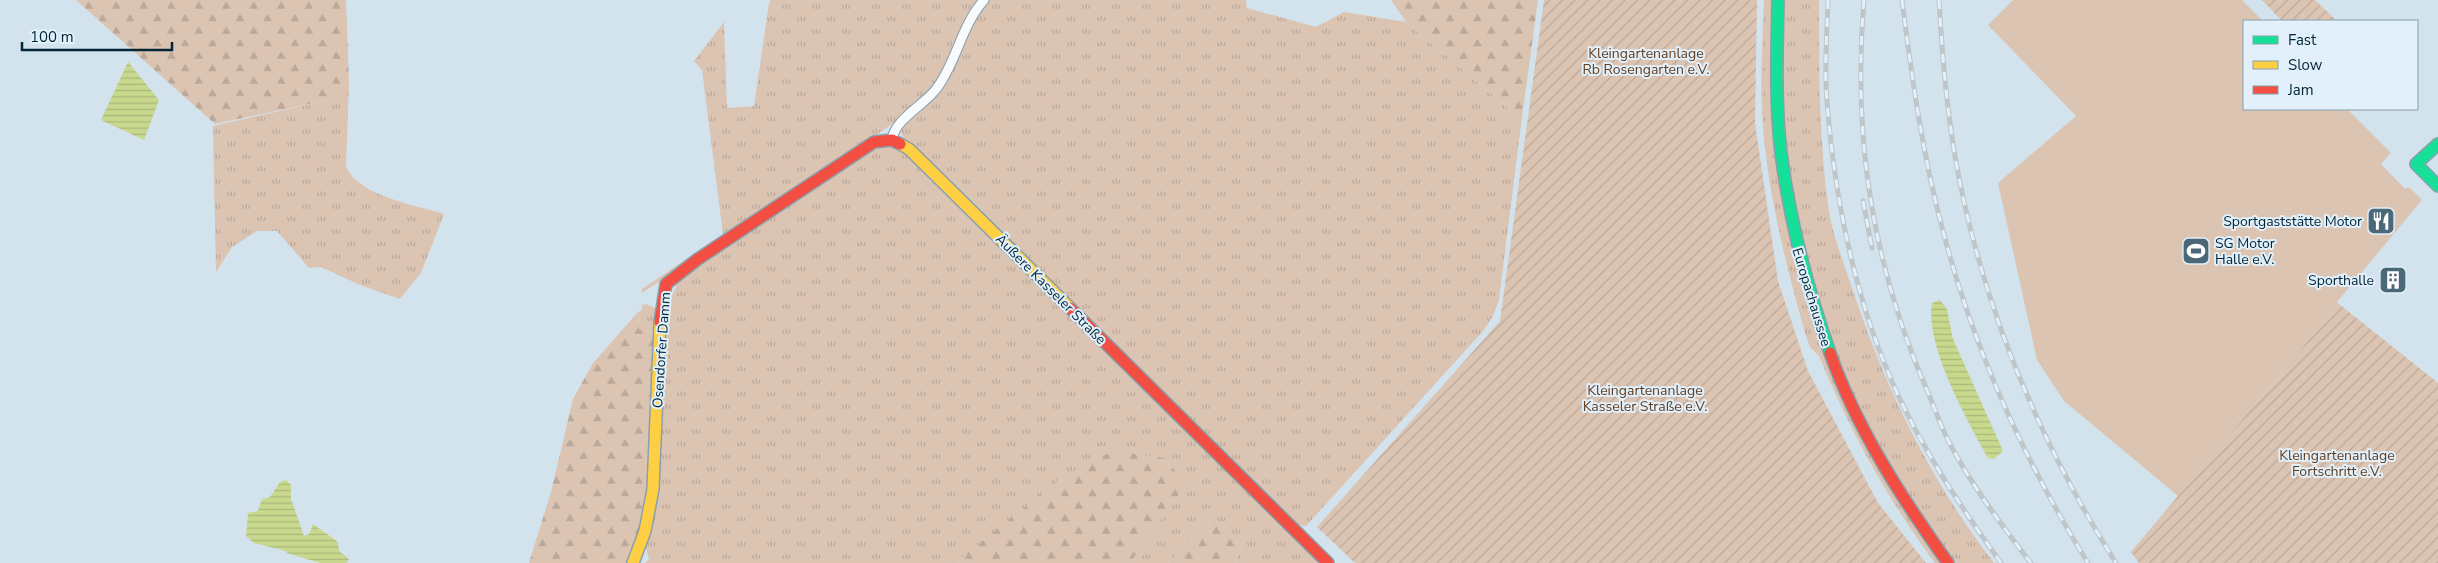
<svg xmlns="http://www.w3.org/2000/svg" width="2438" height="563" viewBox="0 0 2438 563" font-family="'Nunito Sans',sans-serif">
<defs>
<pattern id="grass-tufts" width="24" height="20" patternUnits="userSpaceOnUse" patternTransform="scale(1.25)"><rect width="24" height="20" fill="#dcc4b2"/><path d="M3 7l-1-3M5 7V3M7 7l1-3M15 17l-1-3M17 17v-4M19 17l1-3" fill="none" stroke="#bba89a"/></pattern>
<pattern id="forest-firs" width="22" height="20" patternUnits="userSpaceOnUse" patternTransform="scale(1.25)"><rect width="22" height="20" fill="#dcc4b2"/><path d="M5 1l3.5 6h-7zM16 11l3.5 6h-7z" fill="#bba89a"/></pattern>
<pattern id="garden-furrows" width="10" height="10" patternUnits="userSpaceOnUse" patternTransform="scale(1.25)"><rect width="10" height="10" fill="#dcc4b2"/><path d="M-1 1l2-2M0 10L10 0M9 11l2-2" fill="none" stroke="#bba89a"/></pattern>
<pattern id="water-rules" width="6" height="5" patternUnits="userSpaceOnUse" patternTransform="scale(1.25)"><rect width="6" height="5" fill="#c8d88d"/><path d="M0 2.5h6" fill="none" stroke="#aab97a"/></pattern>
</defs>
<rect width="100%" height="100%" fill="#d2e3ee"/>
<!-- grass -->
<g fill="url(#grass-tufts)">
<polygon points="771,0 980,0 939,79 922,100 895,122 791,194 642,293 642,289 723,234 702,70 694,61 724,22 727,108 754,106 769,3"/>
<path d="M 990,0 L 1246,0 L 1247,8 L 1316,27 L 1344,12 L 1406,22 L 1507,107 L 1521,125 L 1499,300 L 1493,316 L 1484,330 L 1306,526 L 1296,525 L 902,136 L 901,130 C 911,117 927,109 936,95 C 957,64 963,27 990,0 Z"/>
<path d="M 1764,0 L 1772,0 L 1770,77 L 1773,134 L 1781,197 L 1800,284 L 1819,344 L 1856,428 L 1941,563 L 1935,563 C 1886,497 1850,431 1819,356 L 1810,347 L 1805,333 C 1788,272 1772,210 1765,148 C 1759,99 1762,49 1764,0 Z"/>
<path d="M 1783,0 L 1819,0 C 1819,70 1819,142 1829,212 C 1833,236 1843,261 1851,285 C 1884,385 1929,479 1994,563 L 1955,563 L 1906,495 L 1852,394 L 1810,281 L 1787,163 L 1781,47 Z"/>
<path d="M 349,82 L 346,167 C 359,196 415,205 444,214 L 421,273 L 400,299 L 360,285 L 321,267 L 309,268 L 277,231 L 257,231 L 232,247 L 216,272 L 213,126 L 329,100 Z"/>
<polygon points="890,144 903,151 1323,563 1235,563 1243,547 1214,518 1168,563 1130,563 1185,484 965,555 958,563 645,563 649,559 645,545 665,312 679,280 691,269 868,152"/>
<polygon points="646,304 655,308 656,323 652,333 639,330 638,312 642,310 642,305"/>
</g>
<!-- forest -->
<g fill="url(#forest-firs)">
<polygon points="76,0 346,0 349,82 329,100 215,124"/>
<polygon points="1391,0 1538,0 1521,125 1507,107 1406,22"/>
<polygon points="638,312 639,329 652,333 654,344 650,460 645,516 629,563 529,563 551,492 573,399 593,363"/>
<polygon points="1113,451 1165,458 1186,484 1130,563 958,563 965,555 1058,480"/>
<polygon points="1214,518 1243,547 1235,563 1168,563"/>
</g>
<!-- park -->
<polygon fill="#dcc4b2" points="2013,0 2242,0 2263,21 2244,21 2244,109 2347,109 2391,153 2381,164 2405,189 2409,187 2422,200 2337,302 2339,304 2178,496 2064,401 2037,360 1998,183 2076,116 1988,25"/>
<!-- garden -->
<g fill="url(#garden-furrows)">
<polygon points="1544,0 1757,0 1755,123 1778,281 1808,371 1878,503 1926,563 1355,563 1317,527 1500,321"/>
<polygon points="2262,0 2315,0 2337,21 2282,21"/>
<polygon points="2339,304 2438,383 2438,563 2139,563 2131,552"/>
</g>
<!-- water -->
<g fill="url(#water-rules)">
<polygon points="128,62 159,100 144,140 101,120"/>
<path d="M 1940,300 L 1947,309 L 1953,339 L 2003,451 L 1994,459 L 1988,458 C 1967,420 1925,346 1932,303 Z"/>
<polygon points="286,480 291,485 291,499 304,536 309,534 313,524 338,542 339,551 349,559 346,563 320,563 287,553 286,551 254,543 246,536 248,513 258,511 262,499 270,497 280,482"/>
</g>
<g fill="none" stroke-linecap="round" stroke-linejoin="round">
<defs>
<path id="street" d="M 892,140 C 895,118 925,105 937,88 C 957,61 961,26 984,0"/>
<g id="fast">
<path d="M 1778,0 C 1777,51 1775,102 1781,153 C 1790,222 1807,287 1830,353"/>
<polyline points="2438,144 2416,164 2438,186"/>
</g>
<g id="slow">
<polyline points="900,144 909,149 1070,308"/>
<polyline points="633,563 645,531 653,489 660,322"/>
</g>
<g id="jam">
<polyline points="1070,308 1328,563"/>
<polyline points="660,322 666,284 698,259 874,142 892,140 900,144"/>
<path d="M 1830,353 C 1857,429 1901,497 1948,563"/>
</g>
</defs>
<!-- street casing -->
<use href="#street" stroke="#88a0ae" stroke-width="11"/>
<!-- fast casing -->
<use href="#fast" stroke="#88a0ae" stroke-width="14"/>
<!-- slow casing -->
<use href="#slow" stroke="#88a0ae" stroke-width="14"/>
<!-- jam casing -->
<use href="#jam" stroke="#88a0ae" stroke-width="14"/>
<!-- street -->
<use href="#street" stroke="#f8fbfc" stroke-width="9"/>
<!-- fast -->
<use href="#fast" stroke="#16e098" stroke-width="11"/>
<!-- slow -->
<use href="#slow" stroke="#ffcf43" stroke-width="11"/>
<!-- jam -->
<use href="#jam" stroke="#f24e42" stroke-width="11"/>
<defs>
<g id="rail">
<path d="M 1828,0 C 1827,34 1824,69 1827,102 C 1835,202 1856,304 1898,395 C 1926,455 1963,510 2001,563"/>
<path d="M 1864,0 C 1852,139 1873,268 1929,395 C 1936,412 1942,429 1950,444 C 1972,486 2002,526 2031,563"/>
<path d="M 1902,0 C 1912,79 1923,158 1944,235 C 1975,352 2024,460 2088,563"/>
<path d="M 1939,0 C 1943,69 1949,138 1965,206 C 1994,334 2046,452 2116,563"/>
<polyline points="1863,201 1872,248"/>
</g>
</defs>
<!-- rail casing -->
<use href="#rail" stroke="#bfc5c9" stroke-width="5"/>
<!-- rail -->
<use href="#rail" stroke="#e1f0fa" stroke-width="3" stroke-dasharray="9" stroke-linecap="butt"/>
</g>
<!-- icons -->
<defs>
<symbol id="restaurant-square" viewBox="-11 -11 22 22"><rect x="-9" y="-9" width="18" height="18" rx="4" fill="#4b6878" stroke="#e1f0fa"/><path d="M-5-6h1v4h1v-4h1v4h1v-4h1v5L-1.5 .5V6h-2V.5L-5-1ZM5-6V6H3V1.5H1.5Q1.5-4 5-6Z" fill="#fff"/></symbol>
<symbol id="stadium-square" viewBox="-11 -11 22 22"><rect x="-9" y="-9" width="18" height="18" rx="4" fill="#4b6878" stroke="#e1f0fa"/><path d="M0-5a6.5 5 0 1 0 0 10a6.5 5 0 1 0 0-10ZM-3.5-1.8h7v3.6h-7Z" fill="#fff"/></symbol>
<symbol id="building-square" viewBox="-11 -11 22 22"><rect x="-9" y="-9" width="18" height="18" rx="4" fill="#4b6878" stroke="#e1f0fa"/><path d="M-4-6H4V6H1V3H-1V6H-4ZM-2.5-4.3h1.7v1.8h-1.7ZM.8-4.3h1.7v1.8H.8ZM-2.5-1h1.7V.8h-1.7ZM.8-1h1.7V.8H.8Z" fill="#fff"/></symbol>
</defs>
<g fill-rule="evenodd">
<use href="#restaurant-square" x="2365" y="205" width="32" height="32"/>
<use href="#stadium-square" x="2180" y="235" width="32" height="32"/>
<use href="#building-square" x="2377" y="264" width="32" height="32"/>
</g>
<g text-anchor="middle" stroke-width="4" stroke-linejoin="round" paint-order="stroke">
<!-- park labels -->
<g font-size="14" fill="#633d20" stroke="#e1f0fa">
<text x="1646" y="58">Kleingartenanlage<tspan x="1646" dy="16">Rb Rosengarten e.V.</tspan></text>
<text x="1645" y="395">Kleingartenanlage<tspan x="1645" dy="16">Kasseler Straße e.V.</tspan></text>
<text x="2337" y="460">Kleingartenanlage<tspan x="2337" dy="16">Fortschritt e.V.</tspan></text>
</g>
<!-- poi labels -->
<g font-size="14" fill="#022538" stroke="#e1f0fa" text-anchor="end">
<text x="2362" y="226">Sportgaststätte Motor</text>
<text x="2215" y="248" text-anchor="start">SG Motor<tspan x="2215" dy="16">Halle e.V.</tspan></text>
<text x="2374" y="285">Sporthalle</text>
</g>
<!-- street labels -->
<g font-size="14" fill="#022538" stroke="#e1f0fa">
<text transform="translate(1051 289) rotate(45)" y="5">Äußere Kasseler Straße</text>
<text transform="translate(1812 297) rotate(73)" y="5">Europachaussee</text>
<text transform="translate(661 350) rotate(-86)" y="5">Osendorfer Damm</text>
</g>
</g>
<!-- legend -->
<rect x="2243" y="20" width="175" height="90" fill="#e1f0fa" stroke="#889fac"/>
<rect x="2253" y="36" width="25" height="8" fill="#16e098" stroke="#889fac"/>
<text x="2288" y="45" font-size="15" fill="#022538">Fast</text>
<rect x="2253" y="61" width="25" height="8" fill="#ffcf43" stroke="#889fac"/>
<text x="2288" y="70" font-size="15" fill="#022538">Slow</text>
<rect x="2253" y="86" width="25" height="8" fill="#f24e42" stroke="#889fac"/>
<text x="2288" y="95" font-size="15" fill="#022538">Jam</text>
<!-- scale -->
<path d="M22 42v8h150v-8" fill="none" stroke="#022538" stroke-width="2.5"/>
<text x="30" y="42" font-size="15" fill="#022538" stroke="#e1f0fa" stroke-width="4" paint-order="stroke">100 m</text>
</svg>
